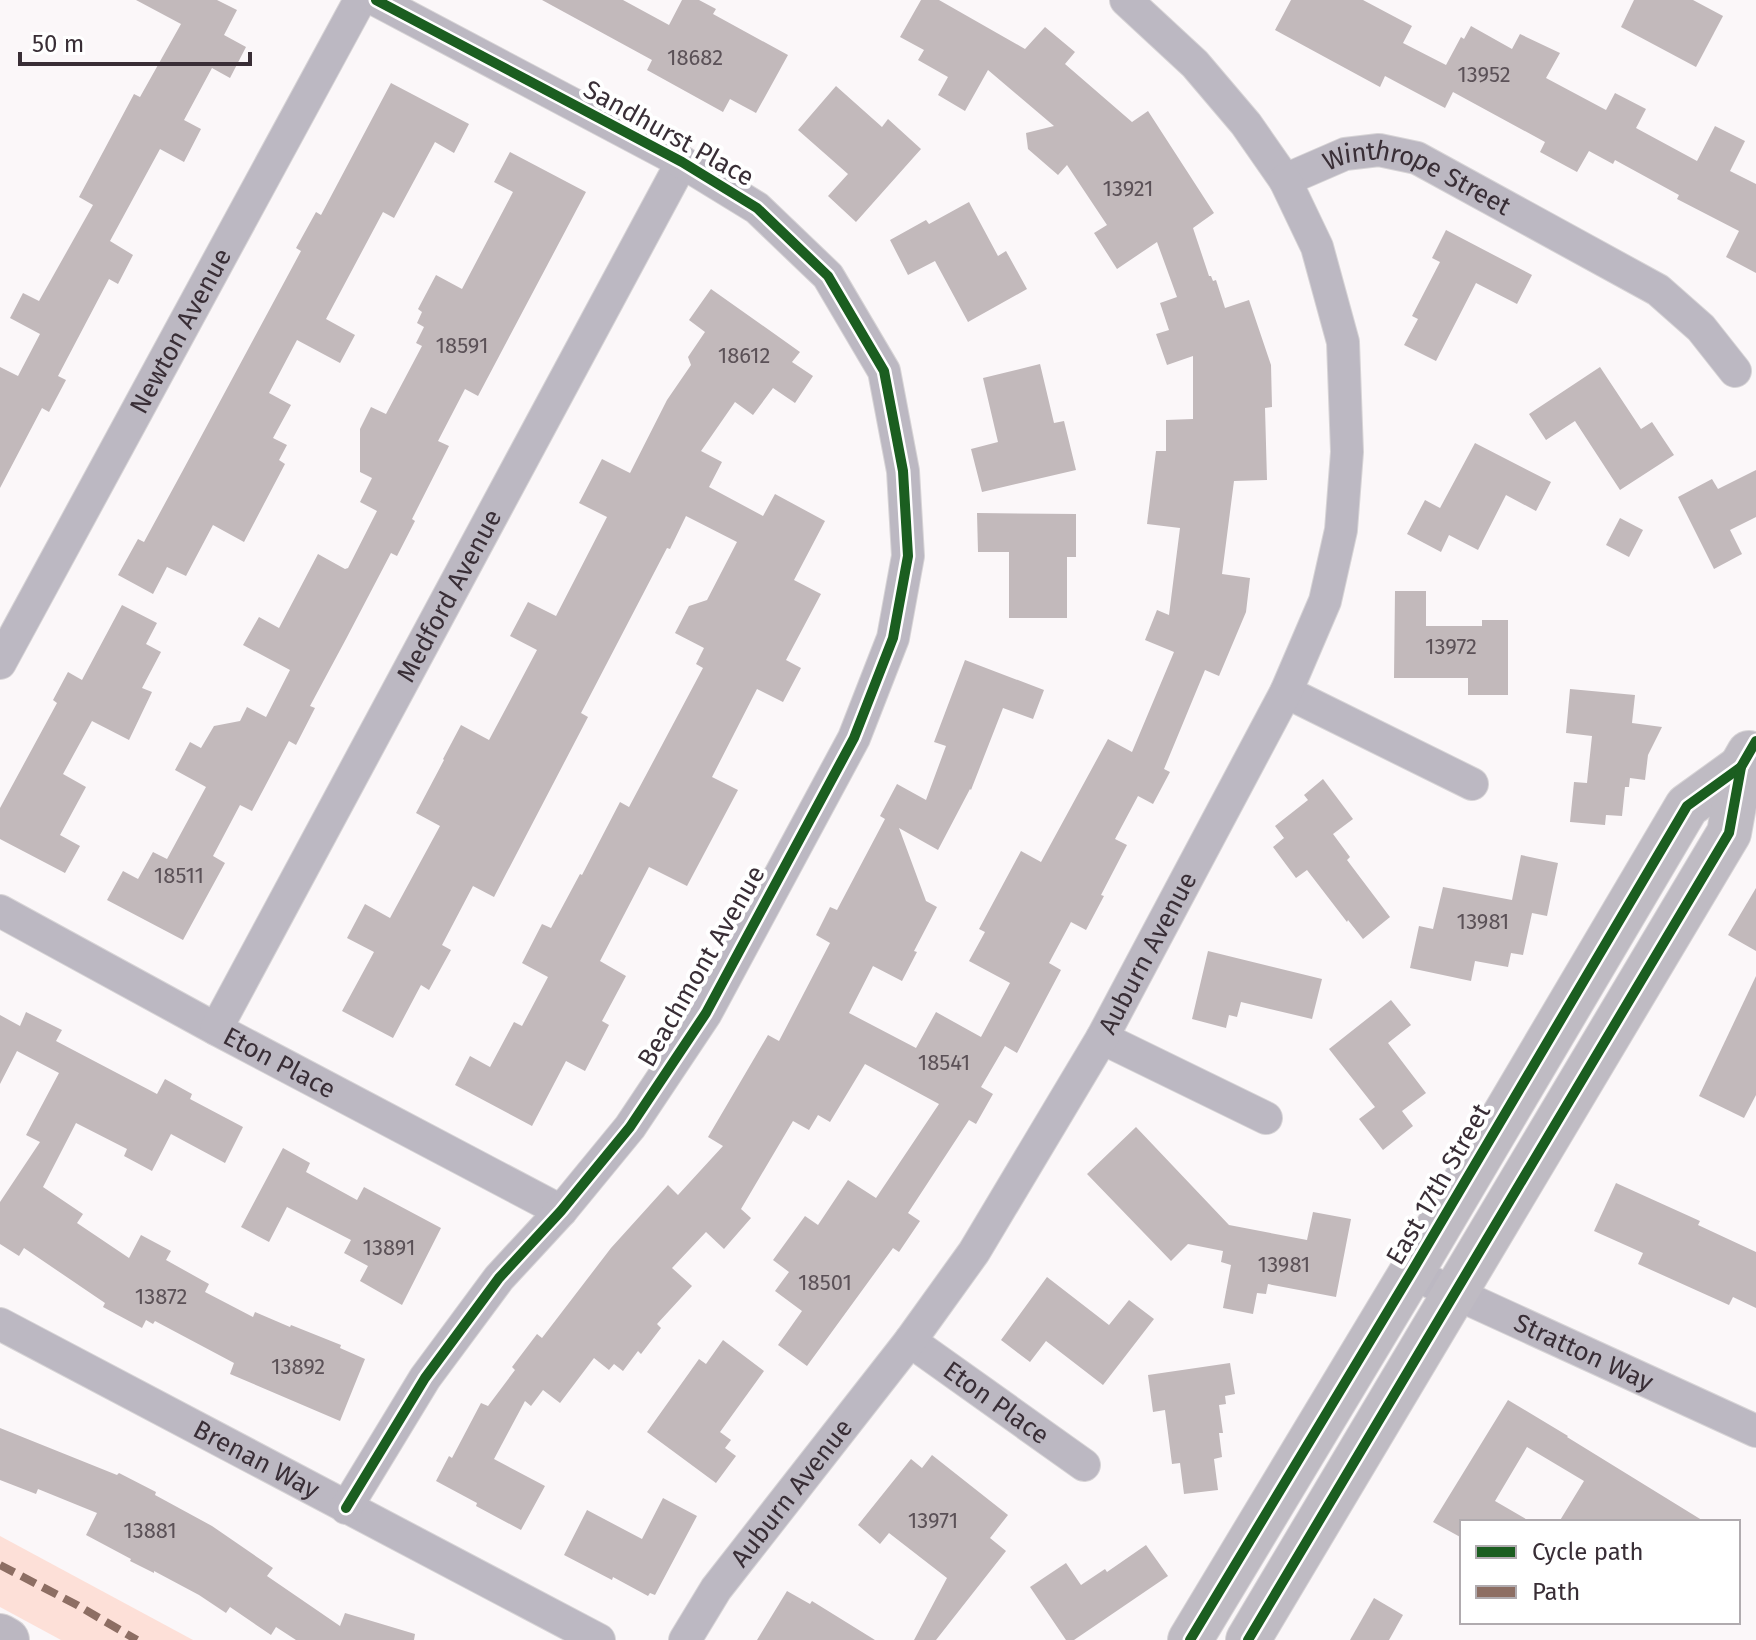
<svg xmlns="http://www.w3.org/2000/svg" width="1756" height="1640" viewBox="0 0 1756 1640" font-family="'Fira Sans',sans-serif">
<rect width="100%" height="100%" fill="#fbf7f9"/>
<!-- green -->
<polygon fill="#fde0d8" points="0,1536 193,1640 61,1640 0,1607"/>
<!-- building -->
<g fill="#c2b9bb">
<polygon points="136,0 217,0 237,10 224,35 246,47 230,78 212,68 184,120 201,129 184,162 160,149 110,241 133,255 118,284 109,279 58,376 66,380 49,412 42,408 0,488 0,367 18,376 40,334 10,318 23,293 39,301 93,205 79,197 134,94 140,97 181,24"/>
<polygon points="542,0 623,0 669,25 682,0 699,0 716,9 713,14 788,55 756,113 730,99 723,112 647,70 652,60"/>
<polygon points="921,0 939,0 1025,49 1045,27 1075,52 1065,64 1132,122 1148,111 1214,213 1193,228 1209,276 1211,276 1213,281 1216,280 1225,308 1249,300 1271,365 1272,407 1265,408 1267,480 1234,481 1222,574 1250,578 1246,612 1219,676 1205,670 1164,769 1170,772 1153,804 1138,796 1115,839 1127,845 1101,895 1104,896 1086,930 1071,922 1049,963 1061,970 1017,1053 1005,1046 981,1087 993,1094 976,1124 969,1120 908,1213 920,1221 899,1252 893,1248 807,1366 778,1345 802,1311 775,1291 789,1272 773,1260 805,1216 818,1225 848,1180 876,1198 939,1104 865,1064 830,1122 818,1115 809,1130 793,1121 741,1209 751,1218 724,1249 706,1232 672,1268 692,1286 657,1324 661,1328 641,1354 638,1351 623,1371 614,1364 609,1370 594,1358 560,1403 543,1390 531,1406 525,1401 494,1459 545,1486 521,1530 476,1506 477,1503 436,1481 449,1456 452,1458 481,1403 488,1406 515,1370 512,1367 537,1334 542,1338 611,1248 668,1185 678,1195 723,1146 708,1137 768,1035 779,1041 830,943 816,935 830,907 837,910 885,819 880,816 897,784 926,800 946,746 934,742 965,660 1044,690 1033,719 1003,708 971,790 970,789 938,850 899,828 926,901 937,907 914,951 917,952 902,981 873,966 849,1013 916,1048 936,1012 981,1037 1010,983 969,961 985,932 979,929 1021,851 1041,862 1108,739 1132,752 1174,652 1145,640 1157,610 1169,615 1180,528 1147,524 1156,451 1166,451 1166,420 1193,419 1193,356 1167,365 1156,334 1169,330 1160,303 1177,297 1157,242 1117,269 1094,233 1107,225 1067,165 1058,175 1028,149 1026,133 1054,126 988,70 965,111 938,95 948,77 918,60 924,50 900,37"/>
<polygon points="1291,0 1363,0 1412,26 1403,43 1446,65 1461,37 1464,39 1471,26 1512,49 1520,34 1560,53 1546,78 1606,110 1615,93 1646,109 1636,128 1697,161 1715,126 1745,141 1730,171 1756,184 1756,273 1726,257 1739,231 1677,199 1679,195 1615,160 1613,164 1589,151 1577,172 1540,152 1545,142 1453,92 1445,108 1385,76 1380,87 1275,30"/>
<polygon points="1634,0 1693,0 1723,16 1696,67 1621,27"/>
<polygon points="391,83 469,124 454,153 435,142 394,218 383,212 326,319 355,335 340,363 297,340 269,393 291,405 273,438 287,445 279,460 285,464 244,542 213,525 186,576 167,567 153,594 118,575 138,539 144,542 182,472 301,251 296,248 316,212 321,215"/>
<polygon points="836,86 882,127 888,119 921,149 856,222 828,196 848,174 798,130"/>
<polygon points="510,152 586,192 478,396 465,389 438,441 449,446 412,519 415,521 397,556 391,553 346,639 310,706 315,708 296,745 289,741 252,811 240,805 213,856 225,863 183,940 107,900 123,871 138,879 153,852 167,859 206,787 175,770 190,742 201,748 214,726 240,721 247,707 266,717 290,670 243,645 259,617 279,628 318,554 345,569 348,568 377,511 360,502 372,478 360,472 360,429 371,407 386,414 422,346 416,343 424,327 417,323 422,312 418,309 436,275 462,289 513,192 494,182"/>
<polygon points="969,202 998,256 1006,251 1027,289 968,322 935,261 908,275 890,240 926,220 929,224"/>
<polygon points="1446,230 1532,275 1517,304 1476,283 1436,361 1404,345 1418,319 1412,316 1440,262 1432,258"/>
<polygon points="711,289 800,352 792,362 813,376 795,403 773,388 753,415 735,402 701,451 722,462 709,487 763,516 775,494 825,521 794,580 821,594 786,660 801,668 783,702 757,689 712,777 738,790 687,886 649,867 600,961 626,976 602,1021 609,1025 585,1071 566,1061 532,1126 455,1085 470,1056 490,1067 514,1022 522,1026 548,977 522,963 542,924 551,928 580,874 582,875 620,802 629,807 703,668 696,664 704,648 675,633 689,606 707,600 737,542 686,516 670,549 667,548 581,713 588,717 494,897 473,886 442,945 451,950 429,990 421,985 393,1038 342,1011 374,952 347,938 365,904 390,918 440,826 416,813 444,760 443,759 461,725 489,740 537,650 510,636 528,602 556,616 607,517 579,503 602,459 630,473 667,400 691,365 688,357 705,332 689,320"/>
<polygon points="1040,364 1054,423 1064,421 1076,470 982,492 971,449 998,442 983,378"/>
<polygon points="1600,367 1641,429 1652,422 1674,455 1620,490 1575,421 1546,440 1529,414"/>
<polygon points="1475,443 1551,482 1536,511 1506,495 1478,550 1449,535 1441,552 1407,534 1425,500 1440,508"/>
<polygon points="1756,470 1756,517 1730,530 1742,554 1714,569 1678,497 1712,479 1718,489"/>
<polygon points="977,513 1076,514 1076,557 1067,557 1067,618 1009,618 1009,552 978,552"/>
<polygon points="1620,518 1643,530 1629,557 1606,545"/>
<polygon points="1395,591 1426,591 1426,626 1482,626 1482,620 1508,620 1508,695 1468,695 1468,678 1394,678"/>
<polygon points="122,605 157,623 146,644 161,652 142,688 152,692 129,740 92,721 63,774 86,787 60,835 80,846 65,873 0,839 0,808 57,703 53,700 68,672 82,680"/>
<polygon points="1570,689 1635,695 1632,723 1662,727 1648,755 1645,780 1630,778 1629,787 1625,787 1622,816 1606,815 1605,825 1570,822 1574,782 1587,783 1592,736 1566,733"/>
<polygon points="1323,779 1353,819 1333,834 1350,857 1347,860 1390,917 1363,939 1348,920 1347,922 1307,870 1296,878 1273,847 1284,838 1275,826 1308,800 1304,795"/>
<polygon points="1521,855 1558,863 1547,916 1532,913 1523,955 1511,953 1508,967 1475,961 1471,981 1410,968 1419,926 1433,929 1443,887 1512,900"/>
<polygon points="1756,888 1756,951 1728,935"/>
<polygon points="1208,951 1322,979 1312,1019 1241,1002 1237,1017 1229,1015 1226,1028 1192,1019"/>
<polygon points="1756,976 1756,1095 1744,1118 1699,1096"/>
<polygon points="1391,1000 1411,1025 1388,1043 1426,1093 1402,1111 1413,1126 1383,1150 1359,1119 1375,1107 1329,1049"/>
<polygon points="26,1012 62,1030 56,1041 157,1094 165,1079 192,1094 190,1099 243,1127 225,1163 171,1134 152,1171 124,1156 127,1149 76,1123 43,1187 83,1214 77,1223 129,1258 141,1235 171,1251 166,1260 209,1284 205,1292 253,1317 255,1312 290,1327 291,1325 341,1345 340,1348 365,1359 340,1421 230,1374 234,1363 155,1321 153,1324 146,1320 142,1328 103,1307 105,1303 24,1248 19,1256 0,1244 0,1202 40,1142 26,1135 59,1073 17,1051 0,1084 0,1015 20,1026"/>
<polygon points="1136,1127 1229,1225 1307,1240 1313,1212 1351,1219 1336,1297 1268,1284 1266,1294 1257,1293 1253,1314 1223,1308 1231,1265 1221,1262 1223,1251 1188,1244 1171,1261 1087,1174"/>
<polygon points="283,1148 310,1163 306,1172 357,1200 364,1187 441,1228 402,1305 360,1281 368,1266 344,1253 351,1240 287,1207 269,1242 241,1227"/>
<polygon points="1616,1183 1700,1221 1698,1225 1756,1252 1756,1308 1733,1297 1729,1305 1638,1264 1643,1253 1594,1231"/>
<polygon points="1047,1277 1109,1325 1129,1300 1154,1319 1103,1385 1046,1341 1030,1362 1001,1340"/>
<polygon points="723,1340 764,1371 720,1432 731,1440 725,1448 736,1456 716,1483 647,1432 699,1359 706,1364"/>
<polygon points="1230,1363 1235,1394 1225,1396 1226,1404 1219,1405 1223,1433 1219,1433 1222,1457 1214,1459 1218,1490 1184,1494 1180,1463 1172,1464 1165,1410 1153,1412 1148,1375"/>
<polygon points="1508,1400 1568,1436 1567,1437 1705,1522 1559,1522 1584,1481 1527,1447 1495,1501 1531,1522 1462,1522 1462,1538 1433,1522"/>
<polygon points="0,1428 117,1475 119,1473 156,1492 155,1495 212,1526 273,1568 267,1576 340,1626 345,1613 415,1634 414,1640 296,1640 276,1627 271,1635 230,1607 226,1613 199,1595 154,1571 154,1573 130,1561 131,1559 86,1535 97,1513 38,1489 36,1494 0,1480"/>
<polygon points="932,1455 1008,1515 990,1538 1006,1551 936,1640 914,1640 947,1578 889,1533 880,1544 858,1525 911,1459 922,1468"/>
<polygon points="663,1498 697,1516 655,1595 650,1593 648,1596 613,1577 612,1580 564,1555 587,1510 642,1539"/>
<polygon points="1146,1545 1168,1576 1074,1640 1066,1640 1030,1587 1066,1563 1081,1585 1105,1569 1107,1572"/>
<polygon points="787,1591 810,1604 812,1601 875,1640 757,1640"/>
<polygon points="1374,1598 1403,1615 1389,1640 1350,1640"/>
</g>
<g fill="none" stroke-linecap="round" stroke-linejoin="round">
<defs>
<g id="street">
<path id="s1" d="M 1126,0 L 1195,64 L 1246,124 L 1285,180 L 1345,154 L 1379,150 L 1417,158 L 1658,290 L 1701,328 L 1735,371"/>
<path id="s2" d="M 0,663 L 360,0"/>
<polyline points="1286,692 1472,784"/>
<path id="s3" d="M 0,911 L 216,1029 L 561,1211"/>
<path id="s4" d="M 216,1029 L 682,162"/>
<polyline points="1102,1038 1266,1118"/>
<path id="s5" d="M 1411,1273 L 1756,1431"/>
<path id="s6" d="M 0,1324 L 599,1640"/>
<path id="s7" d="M 910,1341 L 1084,1465"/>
<polyline points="346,1508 425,1378 499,1278 561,1211 630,1127 706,1013 854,738 893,638 908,556 903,471 884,371 828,276 757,208 682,162 376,0"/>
<path id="s8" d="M 685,1640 L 716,1589 L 910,1341 L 974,1252 L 1102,1038 L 1286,692 L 1325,601 L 1341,530 L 1347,452 L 1343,342 L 1317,247 L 1285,180"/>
</g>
<polyline id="secondary" points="0,1636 7,1640"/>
<g id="primary">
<polyline points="1190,1640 1411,1273 1687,806 1741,767"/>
<polyline points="1248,1640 1729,833 1741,767 1749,753"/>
</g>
</defs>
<!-- street casing -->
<use href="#street" stroke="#d7d4d6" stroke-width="34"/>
<!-- secondary casing -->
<use href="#secondary" stroke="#d7d4d6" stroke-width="46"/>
<!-- primary casing -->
<use href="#primary" stroke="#d7d4d6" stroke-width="46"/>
<!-- street -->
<use href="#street" stroke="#bcb8c2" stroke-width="32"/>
<!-- secondary -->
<use href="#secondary" stroke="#bbb7c1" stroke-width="44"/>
<!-- primary -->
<use href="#primary" stroke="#bfbbc3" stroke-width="44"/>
<!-- quiet -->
<polyline stroke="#8d6e63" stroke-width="8" stroke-dasharray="16 8" stroke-linecap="butt" points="0,1565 77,1605 137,1640"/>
<defs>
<g id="cycleway">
<polyline points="346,1508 425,1378 499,1278 561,1211 630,1127 706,1013 854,738 893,638 908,556 903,471 884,371 828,276 757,208 682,162 376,0"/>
<polyline points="1190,1640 1411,1273 1687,806 1741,767"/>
<polyline points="1248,1640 1729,833 1741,767 1756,741"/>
</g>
</defs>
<!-- cycleway casing -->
<use href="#cycleway" stroke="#fff" stroke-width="15"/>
<!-- cycleway -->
<use href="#cycleway" stroke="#1b5e20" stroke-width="10"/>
</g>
<g text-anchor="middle" stroke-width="8" stroke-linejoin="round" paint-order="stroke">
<!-- number labels -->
<g font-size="22" fill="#5b5157">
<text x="695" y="65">18682</text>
<text x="1484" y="82">13952</text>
<text x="1128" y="196">13921</text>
<text x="462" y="353">18591</text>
<text x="744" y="363">18612</text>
<text x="1451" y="654">13972</text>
<text x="179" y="883">18511</text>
<text x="1483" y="929">13981</text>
<text x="944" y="1070">18541</text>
<text x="389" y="1255">13891</text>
<text x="1284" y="1272">13981</text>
<text x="825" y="1290">18501</text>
<text x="161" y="1304">13872</text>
<text x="298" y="1374">13892</text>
<text x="933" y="1528">13971</text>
<text x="150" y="1538">13881</text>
</g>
<!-- street labels -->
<g font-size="26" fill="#392e36" stroke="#fff">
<text transform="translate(669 133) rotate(29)" y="9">Sandhurst Place</text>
<text dy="9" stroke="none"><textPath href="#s1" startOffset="384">Winthrope Street</textPath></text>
<text dy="9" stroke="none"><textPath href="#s2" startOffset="378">Newton Avenue</textPath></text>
<text dy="9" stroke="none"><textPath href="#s4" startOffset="492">Medford Avenue</textPath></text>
<text dy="9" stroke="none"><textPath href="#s8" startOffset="830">Auburn Avenue</textPath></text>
<text transform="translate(701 966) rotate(-60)" y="9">Beachmont Avenue</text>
<text dy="9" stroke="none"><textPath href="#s3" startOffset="318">Eton Place</textPath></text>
<text transform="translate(1438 1184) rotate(-60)" y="9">East 17th Street</text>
<text dy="9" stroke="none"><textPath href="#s5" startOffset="190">Stratton Way</textPath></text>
<text dy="9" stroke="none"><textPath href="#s7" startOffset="106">Eton Place</textPath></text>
<text dy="9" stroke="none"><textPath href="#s6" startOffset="290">Brenan Way</textPath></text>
<text dy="9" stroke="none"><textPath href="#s8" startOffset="182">Auburn Avenue</textPath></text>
</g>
</g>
<!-- legend -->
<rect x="1460" y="1520" width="280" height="104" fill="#ffffff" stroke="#b0abaf" stroke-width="2"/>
<rect x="1476" y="1546" width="40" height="12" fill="#1b5e20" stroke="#b0abaf" stroke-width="2"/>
<text x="1532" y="1560" font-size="24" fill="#392e36">Cycle path</text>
<rect x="1476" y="1586" width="40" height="12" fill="#8d6e63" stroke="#b0abaf" stroke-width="2"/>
<text x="1532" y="1600" font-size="24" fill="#392e36">Path</text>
<!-- scale -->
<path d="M20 52v12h230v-12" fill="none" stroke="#392e36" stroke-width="4"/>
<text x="32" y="52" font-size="24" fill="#392e36" stroke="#ffffff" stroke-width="6" paint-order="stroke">50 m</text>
</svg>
